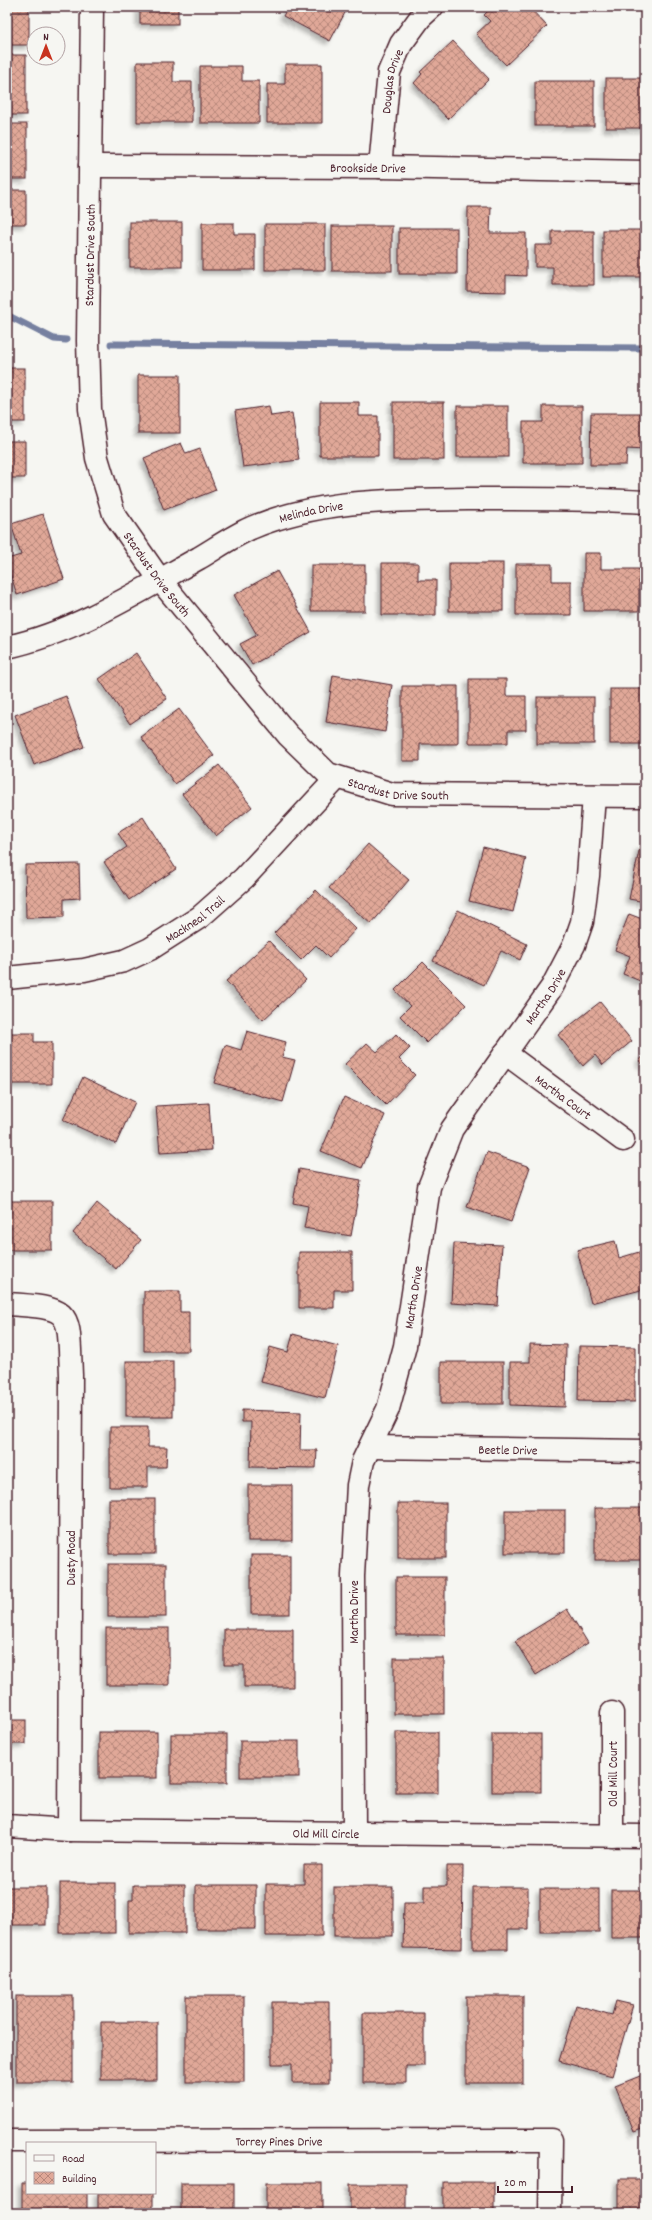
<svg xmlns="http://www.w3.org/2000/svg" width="652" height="2220" viewBox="0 0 652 2220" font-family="Dekko,sans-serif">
<defs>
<pattern id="building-cross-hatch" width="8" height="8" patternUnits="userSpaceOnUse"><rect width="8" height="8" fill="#e0a898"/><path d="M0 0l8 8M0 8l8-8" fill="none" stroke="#b8887c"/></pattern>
<filter id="shadow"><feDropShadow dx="-3.5" dy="3.5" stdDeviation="2" flood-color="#0004"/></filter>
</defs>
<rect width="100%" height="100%" fill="#f6f6f2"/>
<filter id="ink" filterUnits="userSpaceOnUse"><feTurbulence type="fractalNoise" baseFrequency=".025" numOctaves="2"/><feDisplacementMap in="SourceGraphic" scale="8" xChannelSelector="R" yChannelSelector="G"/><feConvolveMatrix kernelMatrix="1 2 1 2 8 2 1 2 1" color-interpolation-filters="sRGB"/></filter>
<g filter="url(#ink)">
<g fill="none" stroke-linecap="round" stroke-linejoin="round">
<!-- stream -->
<g stroke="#7680a0" stroke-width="7">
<polyline points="7,315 54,339 66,340"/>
<polyline points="111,344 645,348"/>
</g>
</g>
<!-- building -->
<g fill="url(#building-cross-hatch)" stroke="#4a1f2b" filter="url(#shadow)">
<rect x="7" y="7" width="22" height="38"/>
<rect x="140" y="7" width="38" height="17"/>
<polygon points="288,7 343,7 347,9 330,41 283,16"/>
<polygon points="492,7 529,7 547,26 506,65 476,34 490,21 484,15"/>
<polygon points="453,41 489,79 448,119 414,83 422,74 420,72"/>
<rect x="7" y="55" width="19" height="60"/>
<polygon points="137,62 173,62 173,82 192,82 192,122 137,122"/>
<polygon points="285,64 322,64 322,123 267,123 267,84 285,84"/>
<polygon points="200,66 242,66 242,81 259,81 259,123 200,123"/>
<rect x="606" y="78" width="39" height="50"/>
<rect x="535" y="81" width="59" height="45"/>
<rect x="7" y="124" width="20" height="55"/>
<polygon points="7,190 26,190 26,224 10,224 10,243 7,243"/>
<polygon points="468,207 491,207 490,233 526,233 526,276 506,275 506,292 467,291"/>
<rect x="130" y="222" width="52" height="45"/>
<polygon points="202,223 234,223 234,234 255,234 255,270 202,270"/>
<rect x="265" y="224" width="60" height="46"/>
<rect x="332" y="226" width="60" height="45"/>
<rect x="399" y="228" width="58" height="46"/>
<rect x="603" y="230" width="42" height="47"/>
<polygon points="552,231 594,231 594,285 553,285 553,267 535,267 535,245 552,245"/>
<rect x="7" y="368" width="18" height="54"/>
<rect x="138" y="375" width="42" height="58"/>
<polygon points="320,402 359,402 359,416 378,416 378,456 320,456"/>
<rect x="393" y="402" width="51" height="58"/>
<polygon points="269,406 271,416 292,413 299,460 243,467 235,411"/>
<rect x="457" y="406" width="51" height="51"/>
<polygon points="543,406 582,406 582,463 523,463 523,422 543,422"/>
<polygon points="591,413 645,413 644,450 627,449 626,465 590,465"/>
<polygon points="7,441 25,441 25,478 10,478 10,495 7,495"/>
<polygon points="181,443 186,454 200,449 216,490 164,510 144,458"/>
<polygon points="43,514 64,579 17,595 7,563 7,559 21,555 11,524"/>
<polygon points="584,553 601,553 601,569 639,569 639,611 584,611"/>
<polygon points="382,563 418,563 418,580 436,580 436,615 382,615"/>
<rect x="449" y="563" width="54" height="48"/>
<polygon points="516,564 552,564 552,581 571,581 571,615 516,615"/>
<rect x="311" y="565" width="54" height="46"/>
<polygon points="277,571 311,632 252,665 240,644 257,635 234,595"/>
<polygon points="136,653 167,699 130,724 99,679"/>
<polygon points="333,675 392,685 385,732 326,722"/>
<polygon points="469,679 506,679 506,696 526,696 526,730 508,730 508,743 469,743"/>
<polygon points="402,686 458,686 458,744 420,744 420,761 402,761"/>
<rect x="610" y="689" width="35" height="55"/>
<polygon points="66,696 84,747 34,765 15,715"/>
<rect x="537" y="697" width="57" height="47"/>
<polygon points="179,709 214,756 175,784 141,737"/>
<polygon points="219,765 252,807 216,836 182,794"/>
<polygon points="143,817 176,869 129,900 104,862 127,847 118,833"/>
<polygon points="368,844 409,880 371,924 329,888"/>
<polygon points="640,846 645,847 645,902 629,899"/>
<polygon points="483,847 526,858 513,912 469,901"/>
<polygon points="79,864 80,898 64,899 64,917 26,918 25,865"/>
<polygon points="316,890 356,929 329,958 316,945 301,960 274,933"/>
<polygon points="458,910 527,944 520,960 501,951 484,985 433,961"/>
<polygon points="629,914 645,920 645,983 623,974 630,956 615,950"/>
<polygon points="269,941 306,980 263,1020 226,981"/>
<polygon points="423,962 466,1005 427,1043 400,1016 410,1006 395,990"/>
<polygon points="600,1002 632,1041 603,1065 595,1055 583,1066 558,1035"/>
<polygon points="247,1031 286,1042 282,1057 295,1060 283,1102 214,1083 225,1045 241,1050"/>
<polygon points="7,1033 34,1033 34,1042 52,1042 52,1084 7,1084"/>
<polygon points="396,1034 410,1048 399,1059 415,1075 386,1105 345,1064 367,1043 377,1052"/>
<polygon points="645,1054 645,1066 639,1061"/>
<polygon points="83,1077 135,1102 116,1144 63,1120"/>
<polygon points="344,1097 385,1115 362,1168 321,1151"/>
<polygon points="209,1103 212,1150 160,1153 156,1106"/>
<polygon points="487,1152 530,1167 511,1222 467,1207"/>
<polygon points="299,1169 361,1180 351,1236 304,1228 308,1206 293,1203"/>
<rect x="7" y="1201" width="45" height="49"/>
<polygon points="97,1203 141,1240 116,1269 73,1233"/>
<polygon points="615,1241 619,1258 639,1252 645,1277 645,1289 591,1303 577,1250"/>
<polygon points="454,1243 502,1245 498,1306 451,1303"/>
<polygon points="299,1252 352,1252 352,1290 334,1290 334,1308 299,1308"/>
<polygon points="144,1291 180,1291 180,1312 189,1312 189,1351 144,1351"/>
<polygon points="293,1334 338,1346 325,1398 261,1382 270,1347 288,1352"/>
<polygon points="530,1344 566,1345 565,1407 510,1405 510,1362 530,1362"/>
<polygon points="579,1346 635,1347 635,1402 578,1401"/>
<rect x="7" y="1355" width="1" height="55"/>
<rect x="126" y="1361" width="47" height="56"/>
<rect x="441" y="1362" width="62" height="42"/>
<polygon points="242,1410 301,1412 300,1450 317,1450 316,1468 250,1467 251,1422 242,1422"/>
<polygon points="110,1427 148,1427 148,1447 167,1447 166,1467 148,1467 148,1487 110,1487"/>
<rect x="7" y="1430" width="1" height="58"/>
<rect x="248" y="1485" width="44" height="56"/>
<rect x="109" y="1499" width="46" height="55"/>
<rect x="398" y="1503" width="48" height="55"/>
<rect x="595" y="1508" width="50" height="52"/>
<rect x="505" y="1510" width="60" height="43"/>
<rect x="251" y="1555" width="39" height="59"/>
<rect x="108" y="1564" width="58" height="53"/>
<rect x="396" y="1577" width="49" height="58"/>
<polygon points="567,1609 588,1643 536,1675 515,1641"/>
<rect x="106" y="1628" width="63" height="57"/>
<polygon points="224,1629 293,1629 293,1687 244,1687 244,1665 224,1665"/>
<rect x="394" y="1658" width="50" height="56"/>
<rect x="7" y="1720" width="19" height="24"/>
<rect x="99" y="1732" width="58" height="46"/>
<rect x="396" y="1732" width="42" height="61"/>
<rect x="171" y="1734" width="56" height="49"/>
<rect x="492" y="1734" width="49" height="58"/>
<rect x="240" y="1741" width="59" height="36"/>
<polygon points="304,1865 322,1865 322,1936 266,1936 266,1884 304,1884"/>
<polygon points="447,1866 463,1866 462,1949 403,1948 404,1903 424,1903 424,1886 447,1886"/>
<rect x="60" y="1883" width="55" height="50"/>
<polygon points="133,1885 185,1885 185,1933 129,1933 129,1900 133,1900"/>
<rect x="196" y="1885" width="60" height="44"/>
<rect x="7" y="1887" width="39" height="38"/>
<rect x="334" y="1887" width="59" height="49"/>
<polygon points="473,1887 528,1887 528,1929 508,1929 508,1949 473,1949"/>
<rect x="540" y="1889" width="59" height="43"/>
<rect x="611" y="1890" width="34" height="48"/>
<rect x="16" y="1996" width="57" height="86"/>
<rect x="186" y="1996" width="58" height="86"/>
<rect x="466" y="1996" width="57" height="87"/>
<polygon points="616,2001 633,2005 612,2076 559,2061 576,2005 612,2015"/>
<polygon points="272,2002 329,2002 329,2083 292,2083 292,2064 272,2064"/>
<polygon points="363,2013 424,2013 424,2066 406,2066 406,2083 363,2083"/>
<rect x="101" y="2022" width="56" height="58"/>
<polygon points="645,2074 645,2128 634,2132 615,2086"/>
<rect x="619" y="2179" width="26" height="34"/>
<rect x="443" y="2182" width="51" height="31"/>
<polygon points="22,2183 27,2183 27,2193 87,2193 87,2213 22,2213"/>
<rect x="181" y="2183" width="53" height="30"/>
<rect x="266" y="2183" width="56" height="30"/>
<rect x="350" y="2184" width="56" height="29"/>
<rect x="98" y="2193" width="55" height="20"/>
</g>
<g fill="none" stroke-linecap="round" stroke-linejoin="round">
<defs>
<g id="minor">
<path id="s1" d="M 90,166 L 380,167 L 645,172"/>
<path id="s2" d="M 380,167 L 389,72 L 401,44 L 420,18 L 432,7"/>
<path id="s3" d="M 7,647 C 76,632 138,592 199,558 C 216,548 233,536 251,528 C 321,499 393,500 467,499 C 526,499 585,498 645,502"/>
<path id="s4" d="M 7,978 L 84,970 L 124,961 L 150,949 L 200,917 L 244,878 L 337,778"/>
<path id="s5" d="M 505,1053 L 623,1140"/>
<path d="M 7,1304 C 75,1308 68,1311 71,1375 L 69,1830"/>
<path id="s6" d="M 370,1447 L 645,1451"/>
<polyline points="612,1713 612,1836"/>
<path id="s7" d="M 7,1826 L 69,1830 L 645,1836"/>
<path id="s8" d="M 354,1833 L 353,1576 L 358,1485 L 363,1461 L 388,1409 L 405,1346 L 429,1187 L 452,1129 L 552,987 L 574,945 L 582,922 L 588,876 L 594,796"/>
<path id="s9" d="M 7,2141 L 551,2140 L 550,2213"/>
</g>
<g id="tertiary">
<path id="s10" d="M 92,7 L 88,341 L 90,409 L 97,458 L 114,514 L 160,580 L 288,735 L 328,774 L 392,794 L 645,796"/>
</g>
</defs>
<!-- minor casing -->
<use href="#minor" stroke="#4a1f2b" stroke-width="25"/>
<!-- tertiary casing -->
<use href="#tertiary" stroke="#4a1f2b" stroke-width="25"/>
<!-- minor -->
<use href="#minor" stroke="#f6f6f2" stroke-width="22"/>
<!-- tertiary -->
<use href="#tertiary" stroke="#f6f6f2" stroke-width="22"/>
</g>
</g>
<g text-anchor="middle" stroke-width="4" stroke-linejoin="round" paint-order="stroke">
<!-- street labels -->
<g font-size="13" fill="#4a1f2b" stroke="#f6f6f2">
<text dy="5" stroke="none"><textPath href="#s2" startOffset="87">Douglas Drive</textPath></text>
<text dy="5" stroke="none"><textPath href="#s1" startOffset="278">Brookside Drive</textPath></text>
<text transform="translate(89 255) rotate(-89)" y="5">Stardust Drive South</text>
<text dy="5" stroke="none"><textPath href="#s3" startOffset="335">Melinda Drive</textPath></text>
<text dy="5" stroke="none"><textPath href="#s10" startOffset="584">Stardust Drive South</textPath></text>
<text dy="5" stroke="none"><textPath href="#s10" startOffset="920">Stardust Drive South</textPath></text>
<text dy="5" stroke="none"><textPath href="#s4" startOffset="201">Mackneal Trail</textPath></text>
<text dy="5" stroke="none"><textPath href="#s8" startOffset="881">Martha Drive</textPath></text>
<text dy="5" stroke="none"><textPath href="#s5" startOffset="73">Martha Court</textPath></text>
<text dy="5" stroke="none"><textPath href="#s8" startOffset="545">Martha Drive</textPath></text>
<text dy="5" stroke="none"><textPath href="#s6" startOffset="138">Beetle Drive</textPath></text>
<text transform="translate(70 1558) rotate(-90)" y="5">Dusty Road</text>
<text transform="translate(353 1612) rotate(-90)" y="5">Martha Drive</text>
<text transform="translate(612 1774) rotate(-90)" y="5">Old Mill Court</text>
<text dy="5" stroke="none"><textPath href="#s7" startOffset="319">Old Mill Circle</textPath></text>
<text dy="5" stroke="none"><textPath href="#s9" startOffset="272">Torrey Pines Drive</textPath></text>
</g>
</g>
<!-- margin -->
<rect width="652" height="2220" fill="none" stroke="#f6f6f2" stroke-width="24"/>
<rect x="12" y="12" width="628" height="2196" fill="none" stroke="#4a1f2b" stroke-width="1.5" filter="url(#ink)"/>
<!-- legend -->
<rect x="26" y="2142" width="130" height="52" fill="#f6f6f2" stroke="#b1a0a2"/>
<rect x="34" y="2155" width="20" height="6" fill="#f6f6f2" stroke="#b1a0a2"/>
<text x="62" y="2162" font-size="12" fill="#4a1f2b">Road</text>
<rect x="34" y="2172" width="20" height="12" fill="url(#building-cross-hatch)" stroke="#b1a0a2"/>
<text x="62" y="2182" font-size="12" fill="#4a1f2b">Building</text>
<!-- north arrow -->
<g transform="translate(46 46)"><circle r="19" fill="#f6f6f2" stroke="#b1a0a2"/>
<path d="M0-3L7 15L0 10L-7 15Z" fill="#c8321e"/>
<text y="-6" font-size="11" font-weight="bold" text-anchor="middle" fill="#4a1f2b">N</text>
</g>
<!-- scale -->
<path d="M498 2186v6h74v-6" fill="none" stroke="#4a1f2b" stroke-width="2"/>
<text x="504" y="2186" font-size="12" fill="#4a1f2b" stroke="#f6f6f2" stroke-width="3" paint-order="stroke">20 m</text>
</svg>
